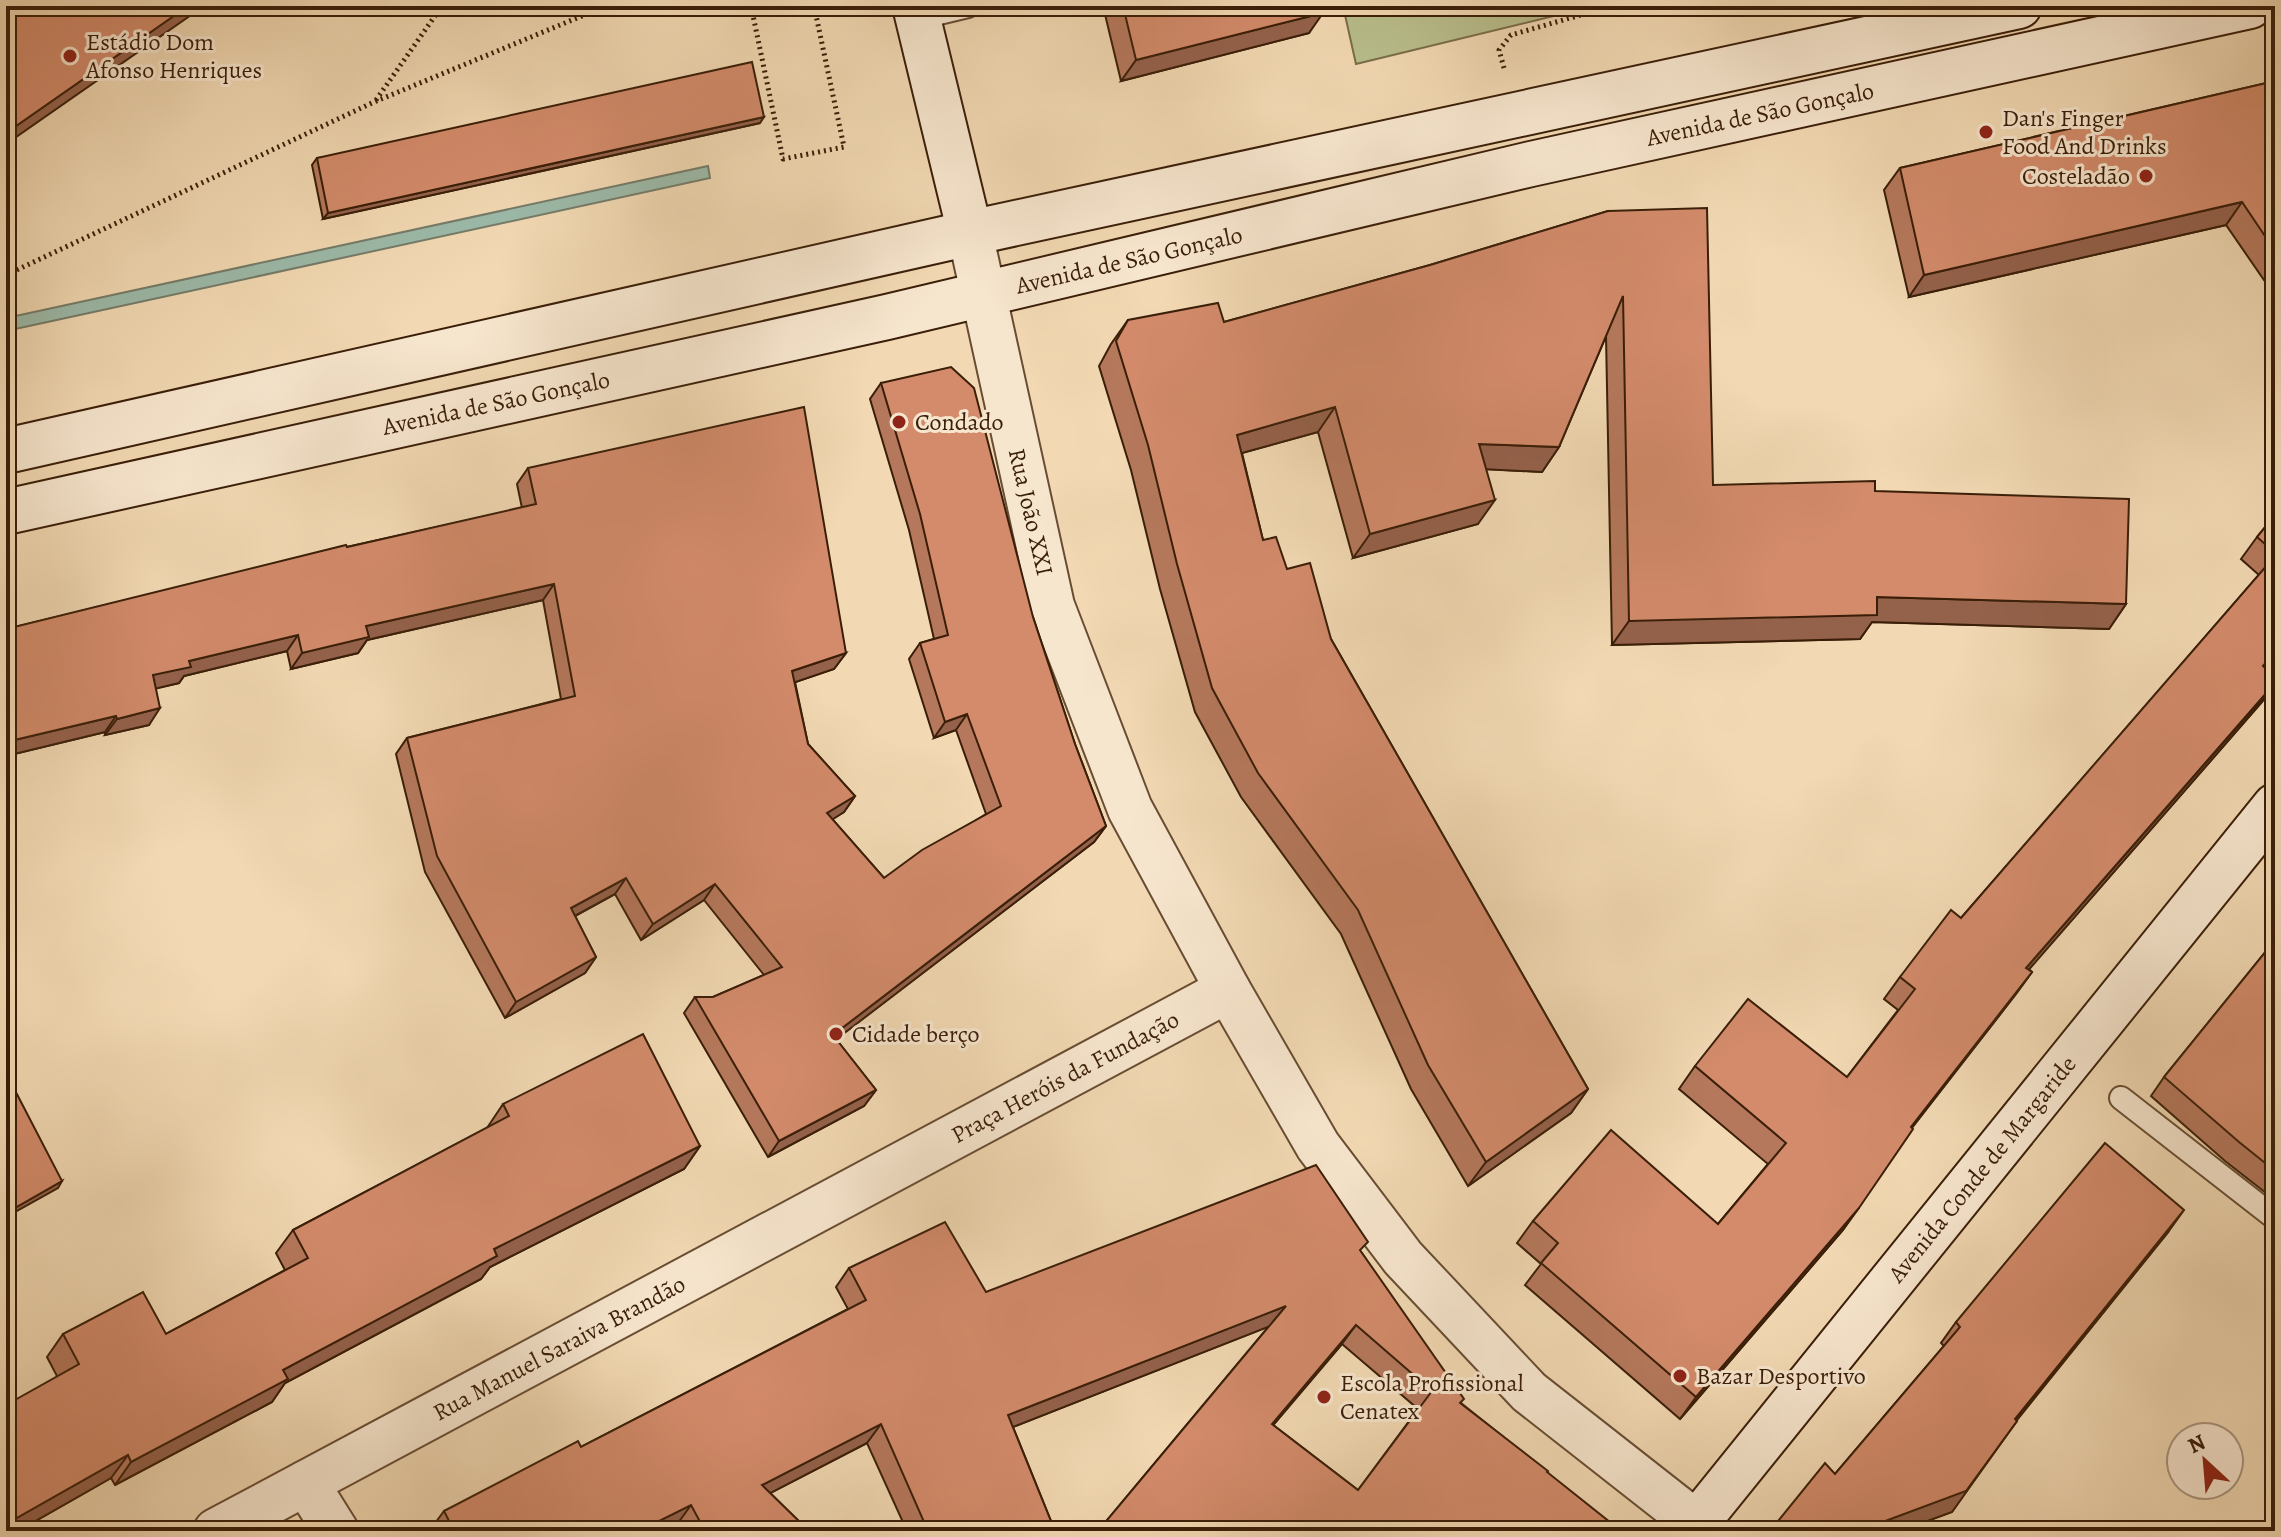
<svg xmlns="http://www.w3.org/2000/svg" width="2281" height="1537" viewBox="0 0 2281 1537" font-family="Alegreya,serif">
<rect width="100%" height="100%" fill="#f2d9b3"/>
<filter id="stains"><feTurbulence type="fractalNoise" baseFrequency=".0025" numOctaves="4"/><feColorMatrix values="0 0 0 0 .2 0 0 0 0 .09 0 0 0 0 .02 0 0 0 .5 -.17"/></filter>
<radialGradient id="worn" r=".72"><stop offset=".6" stop-color="#630" stop-opacity="0"/><stop offset="1" stop-color="#630" stop-opacity=".3"/></radialGradient>
<!-- green -->
<polygon fill="#b9bf8d" stroke="#7a6e4a" stroke-width="2" points="1343,6 1595,6 1356,64"/>
<!-- water -->
<polygon fill="#9cbaa9" stroke="#757c69" stroke-width="2" points="708,166 710,178 6,331 6,318"/>
<g fill="none" stroke-linecap="round" stroke-linejoin="round">
<defs>
<g id="lane">
<polyline points="918,18 968,6"/>
<polyline points="2121,1098 2275,1218"/>
</g>
<g id="street">
<polyline points="970,233 1052,606 1130,809 1228,990 1318,1146 1403,1258 1529,1392 1696,1523"/>
<polyline points="306,1483 336,1531"/>
<polyline points="216,1531 1228,990"/>
</g>
<g id="secondary">
<polyline points="915,6 970,233"/>
<polyline points="6,451 970,233 2019,6"/>
<polyline points="6,512 887,317 1531,164 2250,6"/>
<polyline points="1690,1531 2275,806"/>
</g>
</defs>
<!-- lane casing -->
<use href="#lane" stroke="#684d33" stroke-width="26"/>
<!-- street casing -->
<use href="#street" stroke="#684d33" stroke-width="48"/>
<!-- secondary casing -->
<use href="#secondary" stroke="#3a1e08" stroke-width="48"/>
<!-- path -->
<g stroke="#3a1e08" stroke-width="5" stroke-dasharray="2 4" stroke-linecap="butt">
<polyline points="751,6 783,159 844,147 814,6"/>
<polyline points="1504,68 1499,50 1511,35 1612,6"/>
<polyline points="376,100 442,6"/>
<polyline points="6,275 374,102 606,6"/>
</g>
<!-- lane -->
<use href="#lane" stroke="#f7e6ce" stroke-width="22"/>
<!-- street -->
<use href="#street" stroke="#f7e6ce" stroke-width="44"/>
<!-- secondary -->
<use href="#secondary" stroke="#f7e6ce" stroke-width="44"/>
</g>
<!-- wall -->
<g fill="#b5785c" stroke="#3a1e08" stroke-width="2" fill-rule="evenodd">
<polygon points="1103,6 1322,6 1309,33 1121,81"/>
<polygon points="2275,81 2275,296 2226,225 1909,297 1884,190 1900,168"/>
<polygon points="760,123 323,219 312,165 317,158"/>
<polygon points="1608,211 1713,485 1875,491 2126,604 2109,629 1872,622 1860,639 1612,645 1606,336 1559,447 1542,472 1486,469 1478,524 1353,558 1318,432 1242,453 1263,540 1287,569 1331,639 1588,1089 1571,1113 1468,1186 1411,1089 1341,934 1241,797 1195,712 1160,589 1131,470 1099,366 1111,344 1128,320 1224,322 1430,265"/>
<polygon points="881,383 1033,617 1075,744 1106,826 1094,842 836,1039 876,1090 864,1106 768,1157 684,1013 695,997 713,997 764,975 704,900 641,940 615,894 575,916 596,957 585,973 505,1018 425,872 396,754 407,738 561,699 543,600 367,640 358,653 291,669 287,651 184,676 179,683 156,688 149,725 105,735 105,732 6,756 6,629 347,547 522,508 517,484 528,468 846,653 834,669 795,682 808,744 855,796 844,812 832,819 884,878 986,814 956,730 934,738 909,659 920,643 934,639 909,530 870,399"/>
<polygon points="2275,515 2275,657 2265,668 2275,684 2262,702 2029,969 2032,972 2016,994 1912,1128 1843,1230 1680,1419 1525,1285 1541,1264 1517,1243 1533,1221 1718,1224 1768,1164 1679,1089 1695,1066 1847,1077 1898,1010 1884,999 1900,977 1961,918 2259,575 2241,559 2257,537"/>
<polygon points="2275,940 2275,1200 2225,1161 2151,1096 2164,1077"/>
<polygon points="503,1104 700,1146 684,1169 490,1267 481,1279 285,1383 272,1402 115,1485 111,1478 18,1531 6,1531 57,1376 47,1357 63,1334 166,1334 285,1270 276,1253 293,1230 487,1128"/>
<polygon points="2169,1231 2016,1420 1952,1512 1900,1531 1770,1531 1835,1474 1944,1346 1941,1343 1956,1322"/>
<path d="M 1361,1252 L 1461,1403 L 1547,1472 L 1098,1531 L 1269,1326 L 1013,1427 L 1055,1531 L 907,1531 L 867,1443 L 770,1493 L 809,1531 L 682,1531 L 678,1523 L 663,1531 L 431,1531 L 430,1530 L 444,1511 L 581,1447 L 848,1309 L 836,1287 L 849,1268 L 986,1292 ZM 1342,1344 L 1418,1409 L 1358,1490 L 1273,1425 Z"/>
</g>
<!-- shaded-wall -->
<g fill="#94614b" stroke="#3a1e08" stroke-width="2">
<polygon points="188,6 204,6 6,144 6,133"/>
<polygon points="1323,13 1309,33 1121,81 1136,60"/>
<polygon points="764,117 760,123 323,219 328,213"/>
<polygon points="2242,202 2226,225 1909,297 1924,275"/>
<polygon points="1335,407 1318,432 1220,459 1237,435"/>
<polygon points="1479,444 1559,447 1542,472 1462,468"/>
<polygon points="1495,500 1478,524 1353,558 1370,534"/>
<polygon points="554,584 543,600 367,640 358,653 291,669 302,653 366,626"/>
<polygon points="1877,597 2126,604 2109,629 1872,622 1860,639 1612,645 1629,621"/>
<polygon points="298,635 287,651 184,676 179,683 142,692 153,675 189,661"/>
<polygon points="846,653 834,669 781,687 792,671"/>
<polygon points="2275,653 2275,657 2247,689 2263,666"/>
<polygon points="2275,684 2262,702 2011,990 2026,968"/>
<polygon points="160,708 149,725 105,735 117,719"/>
<polygon points="967,714 956,730 934,738 945,722"/>
<polygon points="116,716 105,732 6,756 6,742"/>
<polygon points="855,796 844,812 816,830 827,813"/>
<polygon points="1106,826 1094,842 821,1051 833,1035"/>
<polygon points="626,878 615,894 560,924 571,908"/>
<polygon points="715,884 704,900 641,940 653,924"/>
<polygon points="596,957 585,973 505,1018 516,1002"/>
<polygon points="2032,972 2016,994 1895,1149 1911,1127"/>
<polygon points="1588,1089 1571,1113 1468,1186 1486,1162"/>
<polygon points="876,1090 864,1106 768,1157 779,1141"/>
<polygon points="700,1146 684,1169 490,1267 481,1279 285,1383 272,1402 115,1485 131,1462 283,1370 494,1249"/>
<polygon points="62,1181 58,1188 6,1217 6,1213"/>
<polygon points="1859,1208 1843,1230 1680,1419 1696,1397"/>
<polygon points="2184,1210 2169,1231 2001,1440 2015,1419"/>
<polygon points="1286,1306 1273,1325 995,1434 1008,1415"/>
<polygon points="1356,1325 1342,1344 1258,1443 1272,1424"/>
<polygon points="2017,1421 1952,1512 1900,1531 1874,1531 1880,1523"/>
<polygon points="881,1424 867,1443 749,1504 762,1485"/>
<polygon points="128,1455 111,1478 18,1531 6,1531 6,1524"/>
<polygon points="691,1505 678,1523 663,1531 639,1531"/>
</g>
<!-- building -->
<g fill="#d38b6b" stroke="#3a1e08" stroke-width="2" fill-rule="evenodd">
<polygon points="6,6 188,6 6,133"/>
<polygon points="1123,6 1322,6 1323,13 1136,60"/>
<polygon points="752,62 764,117 328,213 317,158"/>
<polygon points="2275,81 2275,251 2242,202 1924,275 1900,168"/>
<polygon points="1707,208 1713,485 1875,481 1875,491 2129,499 2126,604 1877,597 1877,615 1629,621 1623,296 1559,447 1479,444 1495,500 1370,534 1335,407 1237,435 1263,540 1276,537 1287,569 1310,563 1331,639 1588,1089 1486,1162 1428,1065 1358,910 1258,773 1212,688 1177,564 1148,445 1116,341 1128,320 1218,303 1224,322 1430,265 1608,211"/>
<polygon points="951,367 974,388 1033,617 1075,744 1106,826 833,1035 876,1090 779,1141 695,997 713,997 782,967 715,884 653,924 626,878 571,908 596,957 516,1002 437,856 407,738 575,696 554,584 366,626 369,637 302,653 298,635 189,661 191,667 153,675 160,708 117,719 116,716 6,742 6,629 346,545 347,547 536,504 528,468 804,407 846,653 792,671 808,744 855,796 827,813 884,878 922,850 1001,806 967,714 945,722 920,643 948,635 920,514 881,383"/>
<polygon points="2275,515 2275,553 2257,537"/>
<polygon points="2275,556 2275,653 2263,666 2275,677 2275,683 2026,968 2032,972 1911,1127 1913,1129 1859,1208 1696,1397 1541,1263 1558,1243 1533,1221 1611,1130 1718,1224 1786,1143 1695,1066 1748,999 1847,1077 1915,989 1900,977 1951,910 1961,918"/>
<polygon points="2275,940 2275,1171 2239,1142 2164,1077"/>
<polygon points="643,1034 700,1146 494,1249 497,1256 283,1370 288,1379 131,1462 128,1455 6,1524 6,1405 79,1364 63,1334 143,1292 166,1334 308,1258 293,1230 509,1116 503,1104"/>
<polygon points="6,1073 62,1181 6,1213"/>
<polygon points="2105,1143 2184,1210 2015,1419 2017,1421 1966,1491 1880,1523 1887,1531 1770,1531 1825,1463 1835,1474 1960,1327 1956,1322"/>
<path d="M 1316,1165 L 1368,1242 L 1360,1250 L 1464,1399 L 1460,1403 L 1548,1471 L 1547,1472 L 1611,1523 L 1604,1531 L 1098,1531 L 1286,1306 L 1008,1415 L 1055,1531 L 928,1531 L 881,1424 L 762,1485 L 809,1531 L 705,1531 L 691,1505 L 639,1531 L 454,1531 L 444,1511 L 578,1441 L 581,1447 L 866,1300 L 849,1268 L 945,1222 L 986,1292 ZM 1356,1325 L 1432,1391 L 1358,1490 L 1272,1424 Z"/>
</g>
<!-- markers -->
<g fill="#8f2418" stroke="#f7e6ce" stroke-width="3">
<circle cx="70" cy="56" r="8"/>
<circle cx="1986" cy="132" r="8"/>
<circle cx="2146" cy="176" r="8"/>
<circle cx="899" cy="422" r="8"/>
<circle cx="836" cy="1034" r="8"/>
<circle cx="1680" cy="1376" r="8"/>
<circle cx="1324" cy="1397" r="8"/>
</g>
<g text-anchor="middle" stroke-width="6" stroke-linejoin="round" paint-order="stroke">
<!-- poi labels -->
<g font-size="24" fill="#3a1e08" stroke="#f7e6ce" text-anchor="start">
<text x="86" y="50">Estádio Dom<tspan x="86" dy="28">Afonso Henriques</tspan></text>
<text x="2002" y="126">Dan's Finger<tspan x="2002" dy="28">Food And Drinks</tspan></text>
<text x="2130" y="184" text-anchor="end">Costeladão</text>
<text x="915" y="430">Condado</text>
<text x="852" y="1042">Cidade berço</text>
<text x="1696" y="1384">Bazar Desportivo</text>
<text x="1340" y="1391">Escola Profissional<tspan x="1340" dy="28">Cenatex</tspan></text>
</g>
<!-- street labels -->
<g font-size="24" fill="#3a1e08" stroke="#f7e6ce">
<text transform="translate(1760 114) rotate(-12)" y="8">Avenida de São Gonçalo</text>
<text transform="translate(1129 260) rotate(-13)" y="8">Avenida de São Gonçalo</text>
<text transform="translate(496 403) rotate(-12)" y="8">Avenida de São Gonçalo</text>
<text transform="translate(1031 512) rotate(77)" y="8">Rua João XXI</text>
<text transform="translate(1065 1077) rotate(-28)" y="8">Praça Heróis da Fundação</text>
<text transform="translate(1982 1169) rotate(-51)" y="8">Avenida Conde de Margaride</text>
<text transform="translate(559 1348) rotate(-28)" y="8">Rua Manuel Saraiva Brandão</text>
</g>
</g>
<!-- margin -->
<rect width="2281" height="1537" fill="none" stroke="#f2d9b3" stroke-width="32"/>
<rect x="8" y="8" width="2265" height="1521" fill="none" stroke="#3a1e08" stroke-width="4"/>
<rect x="16" y="16" width="2249" height="1505" fill="none" stroke="#3a1e08" stroke-width="2"/>
<!-- north arrow -->
<g transform="translate(2205 1461) rotate(334)"><circle r="38" fill="#f7e6ce" stroke="#ab967f" stroke-width="2"/>
<path d="M0-6L14 30L0 20L-14 30Z" fill="#8f2418"/>
<text y="-12" font-size="22" font-weight="bold" text-anchor="middle" fill="#3a1e08">N</text>
</g>
<rect width="100%" height="100%" filter="url(#stains)"/>
<rect width="100%" height="100%" fill="url(#worn)"/>
</svg>
